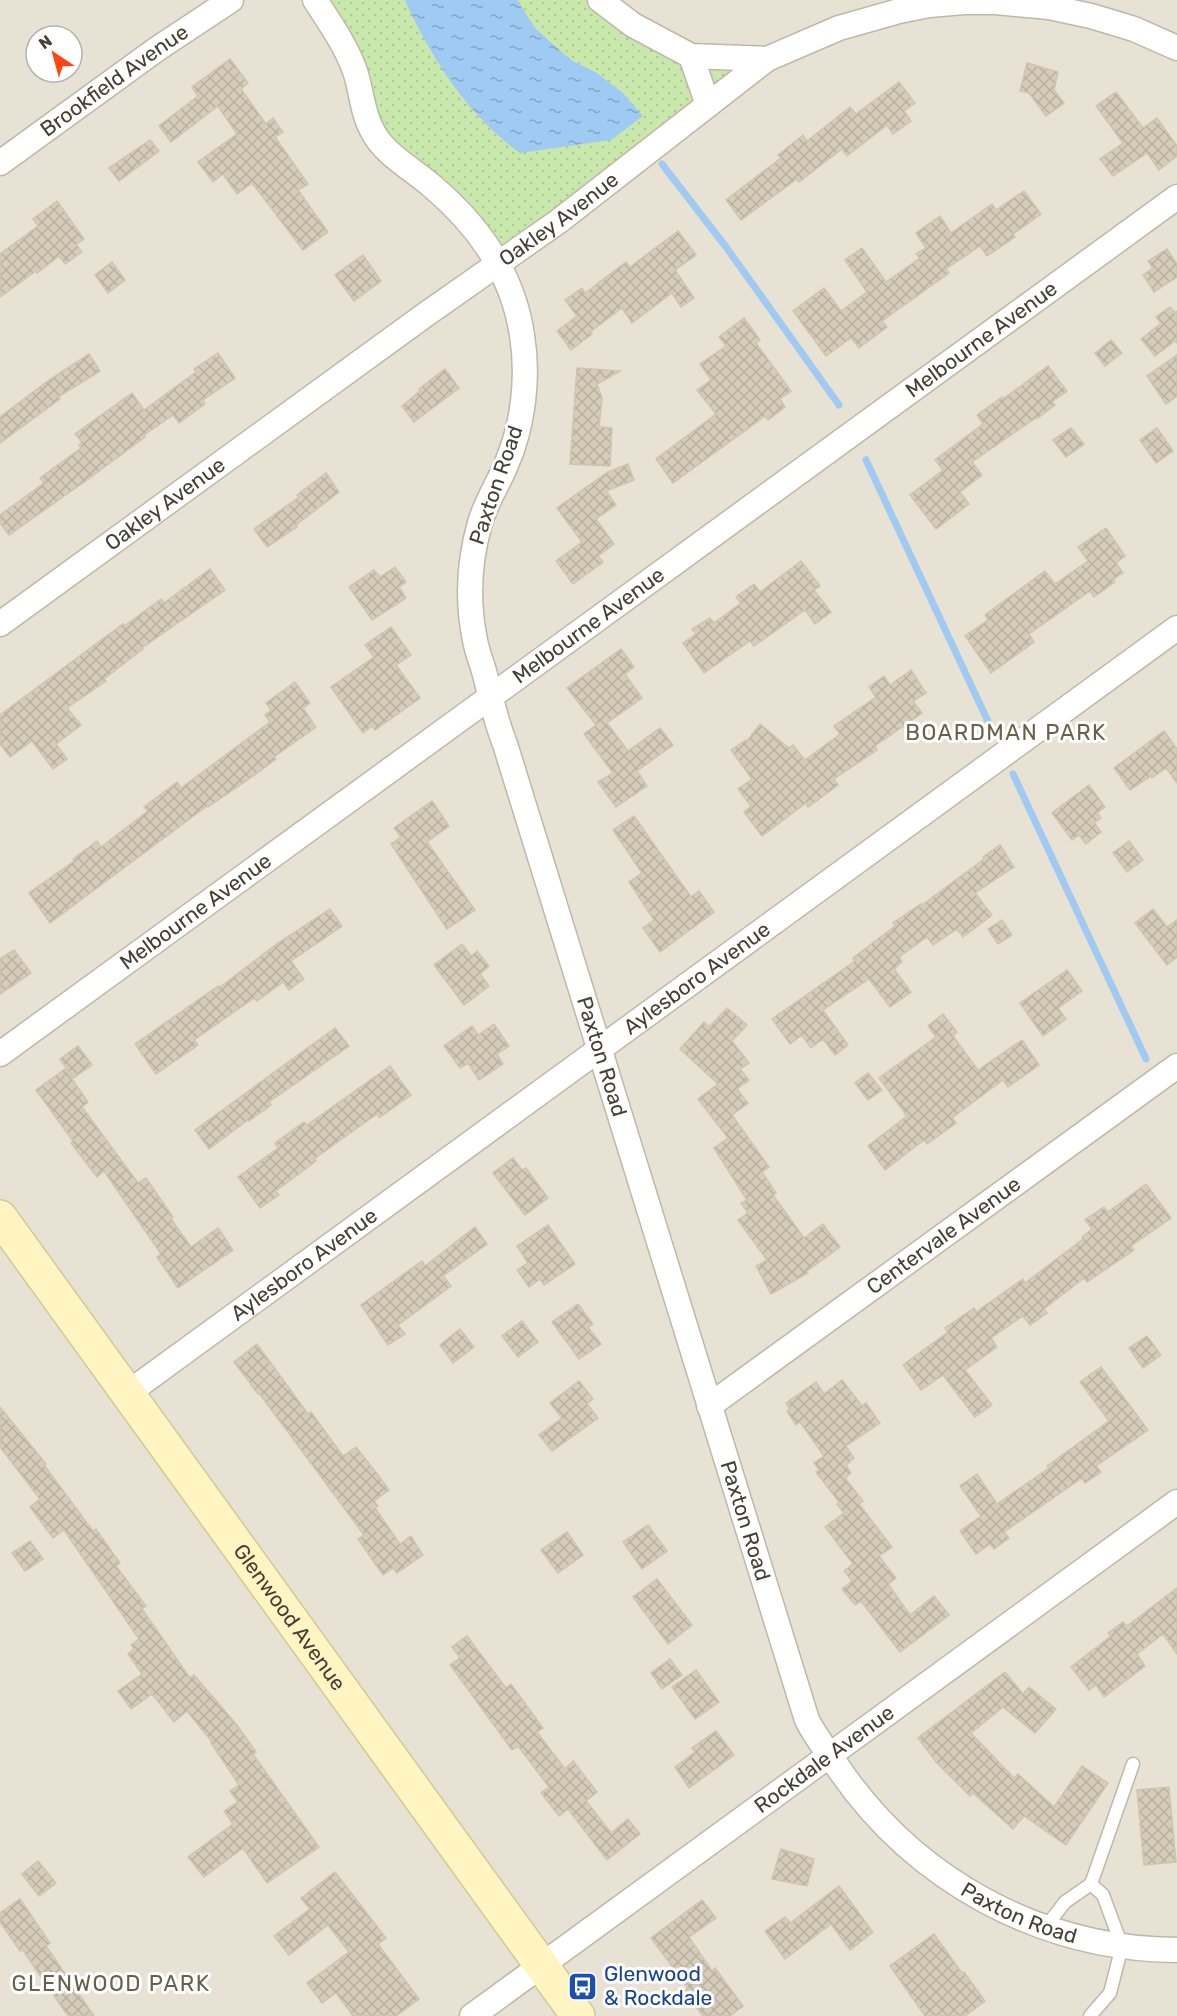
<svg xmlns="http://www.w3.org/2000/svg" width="1177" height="2016" viewBox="0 0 1177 2016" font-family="Rubik,sans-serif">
<defs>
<pattern id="grass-dots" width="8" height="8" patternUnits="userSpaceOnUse" patternTransform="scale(1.5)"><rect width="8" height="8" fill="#c9e9ac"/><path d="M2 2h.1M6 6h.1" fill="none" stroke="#aec995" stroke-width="1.8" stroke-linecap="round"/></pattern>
<pattern id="water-ripples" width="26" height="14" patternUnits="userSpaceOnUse" patternTransform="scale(1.5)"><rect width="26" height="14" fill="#9fcaf2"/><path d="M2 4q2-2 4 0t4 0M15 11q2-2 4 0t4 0" fill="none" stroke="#83a5c5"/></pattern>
<pattern id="building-cross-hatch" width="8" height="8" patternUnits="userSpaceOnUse" patternTransform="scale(1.5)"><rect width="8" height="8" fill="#d5ccba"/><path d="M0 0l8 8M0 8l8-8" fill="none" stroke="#b8b0a0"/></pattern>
</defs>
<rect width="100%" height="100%" fill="#f3f0e5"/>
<!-- residential -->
<path fill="#e7e2d3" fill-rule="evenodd" d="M 0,0 L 1177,0 L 1177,2016 L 0,2016 ZM 36,36 L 72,36 L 72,72 L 36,72 Z"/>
<!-- grass -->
<polygon fill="url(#grass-dots)" points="315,0 405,0 430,51 459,92 501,140 643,116 623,93 597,73 571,60 536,29 517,0 600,0 691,56 767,59 497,264 388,151"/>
<!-- water -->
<path fill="url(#water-ripples)" d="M 405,0 L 517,0 L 536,29 L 571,60 L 597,73 L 623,93 L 643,116 L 611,140 L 520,153 C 470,118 429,56 405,0 Z"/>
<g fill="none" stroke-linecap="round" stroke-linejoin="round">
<!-- stream -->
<g stroke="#9fcaf2" stroke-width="7">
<polyline points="662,164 726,247 839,405"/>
<polyline points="866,460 992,730"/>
<polyline points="1013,774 1146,1059"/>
</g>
</g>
<!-- building -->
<g fill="url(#building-cross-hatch)" stroke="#d0c5ad" stroke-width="1.5">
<polygon points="230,59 248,83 241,89 266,124 273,118 283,132 275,137 308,184 298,190 328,232 303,250 252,183 237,194 223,174 213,182 198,162 237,134 218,106 171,142 159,126 198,96 192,87"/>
<polygon points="1027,63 1058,72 1054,90 1064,103 1046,116 1029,93 1020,91"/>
<polygon points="899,82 915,103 904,111 911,121 893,134 887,125 847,156 842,149 799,182 797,179 741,220 726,200 781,158 778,155 803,135 807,141 850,107 856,114"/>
<polygon points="1116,92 1143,128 1157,118 1177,146 1177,156 1159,170 1147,153 1113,176 1100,159 1123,143 1096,106"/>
<polygon points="150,140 159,151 119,181 109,168"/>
<polygon points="1024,191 1041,214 1013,234 1015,237 987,256 980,246 946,269 949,273 882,321 887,327 859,348 851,338 826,356 793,311 824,288 841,311 867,292 845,260 862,248 886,282 920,258 916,254 926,248 916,233 940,216 951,233 992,204 996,210"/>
<polygon points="57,201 84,239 76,244 82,252 65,264 59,256 37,273 36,271 0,297 0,254 38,226 33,219"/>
<polygon points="678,231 696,255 675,270 694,298 681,307 672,293 632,323 622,308 590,332 592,334 571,350 557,331 577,316 565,300 582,288 585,293 626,262 630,267"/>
<polygon points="1167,249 1177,264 1177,277 1154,292 1143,275 1153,268 1148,261"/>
<polygon points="363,255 381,281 354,301 335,275"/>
<polygon points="112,262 125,280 108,293 95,275"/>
<polygon points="1170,307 1175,313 1177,311 1177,343 1175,341 1155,356 1141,339 1161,323 1156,317"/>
<polygon points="744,318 760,340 756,343 791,391 780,399 785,407 768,420 765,416 673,483 656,459 716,414 697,390 711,380 700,364 726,346 719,337"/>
<polygon points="1111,340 1122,353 1105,366 1095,353"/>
<polygon points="218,353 235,378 203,400 205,404 179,423 173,415 144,435 145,437 87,480 9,535 0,523 0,515 44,483 40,478 81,448 79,445 82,442 75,434 132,393 144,410 196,372 194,369"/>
<polygon points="89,354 100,371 58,397 60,399 0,443 0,417 49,380"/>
<polygon points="1177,355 1177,396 1166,404 1147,376"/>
<polygon points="1048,366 1067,391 1052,402 1055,405 1038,418 1037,417 972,462 982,475 960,492 969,504 936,529 910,495 943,470 935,460 983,424 977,415 1002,397 1003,399"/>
<polygon points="577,368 620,371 597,384 602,398 599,427 612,428 610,466 570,464"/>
<polygon points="445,369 459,388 414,422 402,406 420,391 419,389"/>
<polygon points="1071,428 1084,444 1066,457 1053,440"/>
<polygon points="1157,428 1173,451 1156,463 1140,440"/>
<polygon points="628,464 634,480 606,491 616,505 596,519 614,544 598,556 603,562 573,584 556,561 582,542 557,508 608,472"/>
<polygon points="326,473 339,492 296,525 297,527 267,547 254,529 299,497 297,495"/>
<polygon points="1106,528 1125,556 1116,563 1123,573 1113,579 1115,582 1094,597 1090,591 1029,634 1034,642 991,673 965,636 988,620 985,615 1045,571 1055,584 1088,561 1078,547"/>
<polygon points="801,561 820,586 814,590 831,612 815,624 805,610 754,646 750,641 704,673 683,643 696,634 692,629 710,618 714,623 741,603 736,597 754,584 760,592"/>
<polygon points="395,567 406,582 399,587 406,598 372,620 349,587 374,570 380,577"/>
<polygon points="210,569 225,590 142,648 143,649 104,679 106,681 67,708 81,725 56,744 67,759 53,769 32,741 10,757 0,744 0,715 123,624 124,626 161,599 164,603"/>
<polygon points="391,627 411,655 396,665 420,698 375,730 372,726 363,733 331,687 374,657 365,645"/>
<polygon points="621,649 634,667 625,674 642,698 607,723 628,751 660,728 673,745 637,771 647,786 616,807 598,782 613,773 584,734 596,725 567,688"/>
<polygon points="911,670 926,693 913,701 922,713 875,746 877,750 834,779 838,785 808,807 806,803 762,836 744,812 751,806 738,789 752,779 731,750 746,740 747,741 760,724 789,748 793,745 805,760 840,734 834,726 876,697 869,687 884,676 890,685"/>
<polygon points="295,682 310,703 303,708 316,727 274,757 276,759 249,779 208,807 207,806 50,923 29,893 74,861 73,859 97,841 101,847 148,811 144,807 177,782 181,788 270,722 265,715 271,710 266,703"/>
<polygon points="1164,731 1177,749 1177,783 1166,768 1152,778 1151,776 1130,790 1114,768"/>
<polygon points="1089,785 1105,807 1097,813 1101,818 1094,823 1101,832 1086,844 1079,835 1072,840 1052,813"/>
<polygon points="432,801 449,826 427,842 475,910 447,929 391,844 401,837 394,828"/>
<polygon points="634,816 691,897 699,891 714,912 660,952 643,928 654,920 629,882 642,873 613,830"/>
<polygon points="1129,841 1143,860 1127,872 1113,853"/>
<polygon points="1000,845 1014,867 975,893 992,915 963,937 957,929 933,945 927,937 899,957 902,962 894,969 911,992 890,1007 869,979 823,1010 848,1045 835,1055 823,1039 811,1048 802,1035 790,1044 772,1019 855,961 853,958 895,926 893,923 921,904 922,905 984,859 983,857"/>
<polygon points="330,909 342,926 291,961 304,979 289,990 283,982 257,1001 254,998 194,1040 198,1045 156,1074 135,1044 218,986 220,987 278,943"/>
<polygon points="1153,909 1167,927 1177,920 1177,957 1167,965 1135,923"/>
<polygon points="1002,920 1012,935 998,944 988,929"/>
<polygon points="462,944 471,956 477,951 489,966 480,974 489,986 464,1005 434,965"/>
<polygon points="14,950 31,973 0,994 0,959"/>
<polygon points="1067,970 1082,991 1058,1008 1066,1019 1043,1036 1020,1003"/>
<polygon points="727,1008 747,1025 732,1041 749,1063 740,1069 749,1080 737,1089 748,1103 732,1115 769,1167 762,1172 776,1193 773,1195 804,1238 823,1224 840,1247 807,1271 808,1273 771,1294 756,1266 767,1260 738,1220 748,1213 741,1203 747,1200 714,1148 728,1138 698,1099 718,1084 680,1049 704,1022 709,1027"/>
<polygon points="943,1014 957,1032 953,1036 978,1070 1022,1040 1039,1065 1008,1087 1003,1080 952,1118 956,1123 927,1144 924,1140 885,1170 868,1146 907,1116 879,1078 936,1037 928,1026"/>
<polygon points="494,1024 509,1046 497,1054 503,1064 479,1080 468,1063 460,1068 444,1046 472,1026 478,1035"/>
<polygon points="335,1028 349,1046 269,1102 271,1105 249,1121 248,1120 209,1149 195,1130"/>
<polygon points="78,1046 92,1065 73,1078 60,1059"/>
<polygon points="390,1066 411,1095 379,1118 377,1114 314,1159 316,1161 276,1191 279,1195 260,1208 238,1177 278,1148 275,1143 304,1122 307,1125"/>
<polygon points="65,1069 88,1102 82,1107 138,1183 146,1178 173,1217 171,1219 191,1247 218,1228 233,1250 178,1288 157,1257 161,1254 104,1171 97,1177 71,1143 73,1141 36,1090"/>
<polygon points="868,1073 882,1090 868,1100 855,1083"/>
<polygon points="513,1158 522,1170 526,1168 548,1198 525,1215 493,1173"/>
<polygon points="1146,1184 1171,1218 1131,1246 1134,1250 1087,1282 1084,1278 1044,1309 1047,1313 1030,1325 1023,1316 991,1338 997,1347 965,1370 992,1405 975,1417 943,1375 921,1390 903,1365 948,1332 945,1328 974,1308 976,1312 1023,1279 1025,1283 1083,1239 1082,1237 1092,1229 1085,1220 1104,1207 1108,1212"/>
<polygon points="548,1225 575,1264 544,1285 540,1279 529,1287 517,1270 528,1263 517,1246"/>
<polygon points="475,1227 487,1244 443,1276 451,1286 398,1325 405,1334 388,1345 361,1305 422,1261 425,1266"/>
<polygon points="578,1304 593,1324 588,1327 601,1344 579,1359 552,1322"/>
<polygon points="522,1321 538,1342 518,1357 502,1336"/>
<polygon points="460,1329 474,1347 453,1363 440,1345"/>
<polygon points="1147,1336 1161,1355 1143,1368 1129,1348"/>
<polygon points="257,1344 308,1414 311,1412 343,1456 356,1447 378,1475 389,1490 374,1501 378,1506 375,1508 400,1544 411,1536 423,1555 397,1573 393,1568 383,1575 358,1539 364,1535 259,1393 258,1394 234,1362"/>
<polygon points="1101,1367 1148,1430 1096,1466 1101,1472 1085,1483 1082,1478 1004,1532 1009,1538 994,1549 990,1544 976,1554 960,1531 981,1516 960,1486 977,1474 997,1504 1049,1468 1047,1466 1109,1421 1080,1382"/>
<polygon points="842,1380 862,1406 866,1403 880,1423 846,1446 854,1458 846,1465 851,1473 845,1478 863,1501 859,1504 892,1547 879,1556 896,1578 888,1584 910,1615 934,1596 949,1615 900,1652 861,1601 855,1605 842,1589 852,1581 844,1571 853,1564 825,1527 844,1513 837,1504 839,1502 816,1472 819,1470 814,1463 824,1456 800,1422 796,1425 787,1411 790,1409 786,1403 816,1382 824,1394"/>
<polygon points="579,1381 593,1399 587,1404 598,1418 552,1451 539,1435 562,1418 550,1403"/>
<polygon points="0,1407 46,1464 44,1465 93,1531 96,1529 120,1563 116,1566 146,1606 142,1609 190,1678 194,1675 237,1725 256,1752 253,1754 319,1847 267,1883 243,1848 204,1877 188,1857 233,1824 224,1811 238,1802 230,1791 239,1785 211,1743 212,1742 187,1711 174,1722 152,1694 131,1709 118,1691 142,1674 128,1654 134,1649 131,1645 139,1639 64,1530 53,1538 30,1507 40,1499 0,1447"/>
<polygon points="648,1525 667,1551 642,1569 623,1542"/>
<polygon points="567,1532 583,1555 558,1573 541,1550"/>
<polygon points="30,1541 43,1559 25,1571 12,1553"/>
<polygon points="657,1579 692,1625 668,1644 633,1597"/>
<polygon points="1177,1588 1177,1654 1163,1634 1137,1654 1145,1666 1104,1697 1096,1685 1089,1690 1071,1667 1111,1636 1108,1633 1123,1622 1127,1626"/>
<polygon points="467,1636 506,1688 511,1684 543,1728 537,1732 565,1769 573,1761 597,1792 586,1801 611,1833 628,1819 640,1834 607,1860 568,1809 559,1816 541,1793 549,1787 518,1746 512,1750 450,1665 460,1658 452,1647"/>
<polygon points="670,1659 682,1675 662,1689 651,1673"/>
<polygon points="696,1670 719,1702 695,1719 672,1687"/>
<polygon points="1005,1672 1023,1694 1029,1687 1056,1709 1035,1733 1003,1707 971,1733 1014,1778 1018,1774 1054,1807 1082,1766 1108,1783 1066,1845 1024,1816 1013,1829 973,1793 970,1796 937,1763 918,1738"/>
<polygon points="716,1731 734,1755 689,1788 675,1767 695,1752 692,1748"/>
<polygon points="1169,1787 1176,1862 1144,1865 1137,1790"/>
<polygon points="781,1849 814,1859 807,1886 772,1879"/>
<polygon points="38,1861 56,1883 39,1896 22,1874"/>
<polygon points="335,1872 386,1938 378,1944 419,1999 396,2016 353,2016 336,1993 322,2003 307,1983 349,1952 328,1925 289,1955 274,1936 310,1909 301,1898"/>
<polygon points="839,1886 873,1932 850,1950 831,1924 785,1959 765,1931 785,1917 790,1923"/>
<polygon points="20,1899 50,1943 46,1946 94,2016 68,2016 22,1949 20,1951 0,1922 0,1913"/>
<polygon points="702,1900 716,1918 689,1937 712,1971 715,1968 743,2006 730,2016 703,2016 684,1991 688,1988 651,1938"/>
<polygon points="934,1934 962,1973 964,1972 985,2001 965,2016 925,2016 890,1966"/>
</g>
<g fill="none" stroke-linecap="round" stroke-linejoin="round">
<defs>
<g id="lane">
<polyline points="1091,1884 1133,1764"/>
<polyline points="1045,1928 1065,1902 1091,1884 1103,1895 1122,1946 1110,1993 1090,2016"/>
</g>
<g id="street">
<path id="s1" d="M 315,0 C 330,23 346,46 355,71 C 362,92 362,113 373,132 C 386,156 413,169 433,187 C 479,226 513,275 522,335 C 529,378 523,426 506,465 C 498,484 486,502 480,523 C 469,561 467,601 475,640 C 477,652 482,663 485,675 C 491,698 496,722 505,744 L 807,1720 C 815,1736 827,1751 837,1766 C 914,1880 1040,1949 1177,1950"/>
<polyline points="600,0 633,25 691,56 767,59"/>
<polyline points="691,56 708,105"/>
<path id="s2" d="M 0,163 L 157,49 L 231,0"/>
<path id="s3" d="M 0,624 L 425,315 L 559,221 L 767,59 L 839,28 L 899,11 L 929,5 L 964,2 L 995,2 L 1049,7 L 1091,16 L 1134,29 L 1177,48"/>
<path id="s4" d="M 0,1054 L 1177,197"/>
<path id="s5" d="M 128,1393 L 1177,628"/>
<path id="s6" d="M 709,1406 L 1177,1066"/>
<path id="s7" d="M 472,2016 L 1177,1502"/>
</g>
<g id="secondary">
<path id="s8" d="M 0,1217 L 578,2016"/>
</g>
</defs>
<!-- lane casing -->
<use href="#lane" stroke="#bfb8a7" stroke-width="15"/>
<!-- street casing -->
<use href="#street" stroke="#bfb8a7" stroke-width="27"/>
<!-- secondary casing -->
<use href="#secondary" stroke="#d5c893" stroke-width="36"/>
<!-- lane -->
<use href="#lane" stroke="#fff" stroke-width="12"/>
<!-- street -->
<use href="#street" stroke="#fff" stroke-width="24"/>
<!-- secondary -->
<use href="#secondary" stroke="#fff5c3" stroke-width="33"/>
</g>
<!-- icons -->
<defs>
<symbol id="bus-square" viewBox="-11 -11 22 22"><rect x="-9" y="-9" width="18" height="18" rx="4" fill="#1a4fb4" stroke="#fff"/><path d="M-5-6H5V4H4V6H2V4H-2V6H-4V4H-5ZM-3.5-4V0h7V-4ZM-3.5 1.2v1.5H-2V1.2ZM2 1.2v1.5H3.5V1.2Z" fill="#fff"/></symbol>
</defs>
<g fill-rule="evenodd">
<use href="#bus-square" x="566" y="1970" width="33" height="33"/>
</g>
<g text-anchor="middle" stroke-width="6" stroke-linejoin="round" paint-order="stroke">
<!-- street labels -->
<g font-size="21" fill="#464034" stroke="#fff">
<text dy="7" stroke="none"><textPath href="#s2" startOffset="141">Brookfield Avenue</textPath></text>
<text dy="7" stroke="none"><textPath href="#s3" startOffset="690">Oakley Avenue</textPath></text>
<text dy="7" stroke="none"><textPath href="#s4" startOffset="1214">Melbourne Avenue</textPath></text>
<text transform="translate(496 485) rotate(-71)" y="7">Paxton Road</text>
<text dy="7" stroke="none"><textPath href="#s3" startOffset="204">Oakley Avenue</textPath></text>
<text dy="7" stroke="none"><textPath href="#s4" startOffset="728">Melbourne Avenue</textPath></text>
<text dy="7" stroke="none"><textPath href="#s4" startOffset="242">Melbourne Avenue</textPath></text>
<text dy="7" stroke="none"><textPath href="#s5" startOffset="704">Aylesboro Avenue</textPath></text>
<text dy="7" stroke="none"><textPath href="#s1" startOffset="1154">Paxton Road</textPath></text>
<text dy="7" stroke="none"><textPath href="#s6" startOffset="290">Centervale Avenue</textPath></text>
<text dy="7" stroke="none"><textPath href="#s5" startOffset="218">Aylesboro Avenue</textPath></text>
<text dy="7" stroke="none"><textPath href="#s1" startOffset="1640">Paxton Road</textPath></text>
<text dy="7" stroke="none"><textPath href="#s8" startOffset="494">Glenwood Avenue</textPath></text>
<text dy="7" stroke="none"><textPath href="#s7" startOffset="436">Rockdale Avenue</textPath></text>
<text dy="7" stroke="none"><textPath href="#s1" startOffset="2142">Paxton Road</textPath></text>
</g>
<!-- transit labels -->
<g font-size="21" fill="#164399" stroke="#fff" text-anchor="start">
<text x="604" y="1981">Glenwood<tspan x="604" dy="24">&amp; Rockdale</tspan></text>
</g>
<!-- neighbourhood labels -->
<g font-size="22" letter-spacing="1.5" fill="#695f4b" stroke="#fff">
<text x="1006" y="740">BOARDMAN PARK</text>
<text x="111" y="1991">GLENWOOD PARK</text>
</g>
</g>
<!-- north arrow -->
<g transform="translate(54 54) rotate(324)"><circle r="28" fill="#ffffff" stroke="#b5b3ae" stroke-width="1.5"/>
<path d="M0-4.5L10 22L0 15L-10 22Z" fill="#ff4510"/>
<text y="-9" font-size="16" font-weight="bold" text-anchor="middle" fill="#464034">N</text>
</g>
</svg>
